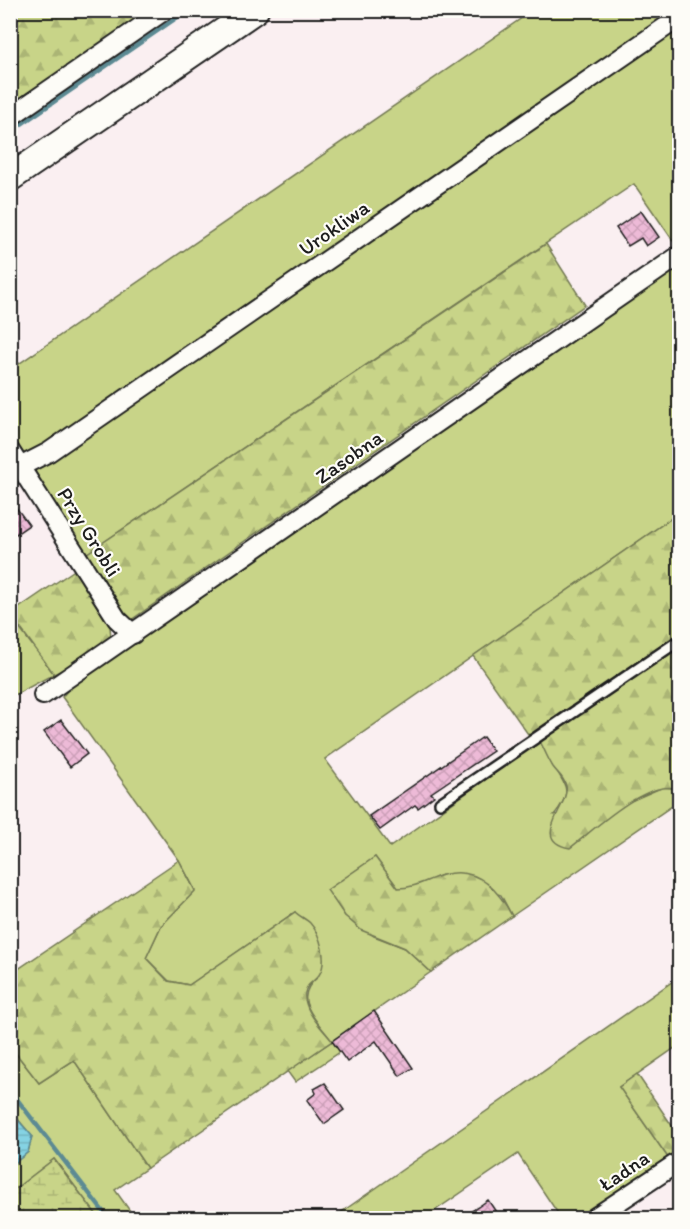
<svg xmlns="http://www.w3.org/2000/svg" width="690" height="1229" viewBox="0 0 690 1229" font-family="Itim,sans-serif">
<defs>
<pattern id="forest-firs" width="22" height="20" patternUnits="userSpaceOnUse" patternTransform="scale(1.5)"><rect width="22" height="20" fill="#c8d488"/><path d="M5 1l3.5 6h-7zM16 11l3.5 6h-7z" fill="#abb575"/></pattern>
<pattern id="wetland-marsh" width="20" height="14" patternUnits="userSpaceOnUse" patternTransform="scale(1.5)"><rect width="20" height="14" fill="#c8d488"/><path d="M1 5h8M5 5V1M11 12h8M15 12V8" fill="none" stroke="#abb575"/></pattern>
<pattern id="water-rules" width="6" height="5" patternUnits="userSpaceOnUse" patternTransform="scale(1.5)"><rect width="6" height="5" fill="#85d3e3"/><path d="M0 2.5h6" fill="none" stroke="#72b5c2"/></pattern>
<pattern id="building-cross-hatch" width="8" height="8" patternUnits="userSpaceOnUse" patternTransform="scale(1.5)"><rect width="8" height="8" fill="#edbad7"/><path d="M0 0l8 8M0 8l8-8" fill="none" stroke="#cb9fb8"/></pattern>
</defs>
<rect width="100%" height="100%" fill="#faeff1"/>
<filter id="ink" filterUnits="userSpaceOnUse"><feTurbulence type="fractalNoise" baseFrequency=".0167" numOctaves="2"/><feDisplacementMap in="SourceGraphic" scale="12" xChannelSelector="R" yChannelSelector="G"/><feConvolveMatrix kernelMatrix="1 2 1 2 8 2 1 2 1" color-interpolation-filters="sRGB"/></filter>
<g filter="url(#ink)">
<!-- green -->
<g fill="#c8d488" stroke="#727852" stroke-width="1.5">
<path d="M 532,11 L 678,11 L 29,459 C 2,450 11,394 10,370 Z"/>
<polygon points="679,28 679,242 676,245 634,184 86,554 34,476 36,467"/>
<path d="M 679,265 L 679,513 L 325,759 L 390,847 L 540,741 C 545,749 548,760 554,767 C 569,788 571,794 554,815 L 633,800 L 663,787 L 679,789 L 679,801 L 512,916 L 501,895 L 442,875 L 412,888 L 398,888 L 375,857 L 328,890 L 345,916 L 374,936 L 405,948 L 431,972 L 332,1041 L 340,1052 L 295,1082 L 287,1071 L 332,1041 C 316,1019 290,999 318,977 L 295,912 L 189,985 L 169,981 L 146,958 L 161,926 L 195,890 L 179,860 L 62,697 L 72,685 Z"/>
<polygon points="10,616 54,674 11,697 10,697"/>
<polygon points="679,977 679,1045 619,1087 669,1159 583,1218 561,1218 518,1154 424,1218 333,1218"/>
<polygon points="11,1047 39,1083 74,1060 147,1168 115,1190 135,1218 99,1218 54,1159 11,1192 11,1166 28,1152 32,1136 11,1111"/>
</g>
<!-- forest -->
<g fill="url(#forest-firs)" stroke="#727852" stroke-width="1.5">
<polygon points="11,11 159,11 11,111"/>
<polygon points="546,244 585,305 131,620 124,616 86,554"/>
<polygon points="679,513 679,633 530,737 473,656"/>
<polygon points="76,569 110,627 111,637 104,649 54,674 10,614"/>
<path d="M 679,647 L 679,789 C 647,778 595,829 570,848 C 528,840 570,806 566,786 C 564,777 558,774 553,767 C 548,759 544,749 540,741 Z"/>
<path d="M 375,857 L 398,888 C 415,888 426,880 443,875 C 477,865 498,889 512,916 L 431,972 L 405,948 L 361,930 L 345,916 L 327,890 Z"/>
<path d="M 179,860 L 195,891 L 161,926 L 146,958 L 168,981 L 189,985 L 295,912 C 299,916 306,919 310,923 C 321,935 328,962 319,975 C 314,982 306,984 305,993 C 303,1011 322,1028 332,1041 L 147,1168 L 74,1060 L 39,1083 L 11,1047 L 11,974 Z"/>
<polygon points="637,1074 679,1136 679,1152 669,1159 619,1087"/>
</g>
<!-- wetland -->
<polygon fill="url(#wetland-marsh)" stroke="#727852" stroke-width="1.5" points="54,1159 99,1218 11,1218 11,1192"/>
<!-- water -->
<polygon fill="url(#water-rules)" stroke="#5b8a93" stroke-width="1.5" points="10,1111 32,1136 28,1152 11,1166"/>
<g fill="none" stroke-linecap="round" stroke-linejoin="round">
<!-- stream -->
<g stroke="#5b8a93" stroke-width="4.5">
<polyline points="10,132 188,10"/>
<polyline points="10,1090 108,1218"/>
</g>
</g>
<!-- building -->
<g fill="url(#building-cross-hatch)" stroke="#1c1c1c" stroke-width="1.5">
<polygon points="641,211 659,237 646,246 641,238 628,246 616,228"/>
<polygon points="10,499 29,525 10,538"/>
<polygon points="61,720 87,754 70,767 44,732"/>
<polygon points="483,737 493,751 431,793 434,796 418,808 415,805 380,830 369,816"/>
<polygon points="374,1011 413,1068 400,1076 376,1041 347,1062 332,1041"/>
<polygon points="325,1083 344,1110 324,1124 307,1100 316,1093 314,1089"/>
<polygon points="488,1200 500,1218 461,1218 478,1207"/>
</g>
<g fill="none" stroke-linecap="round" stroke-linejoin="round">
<defs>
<polyline id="lane" points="440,803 680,640"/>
<g id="street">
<polyline points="10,117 165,10"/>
<polyline points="10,451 117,619 133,634"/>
<polyline points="10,472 49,452 680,17"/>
<polyline points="43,695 680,255"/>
<polyline points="594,1218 680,1161"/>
</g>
<polyline id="secondary" points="10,178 255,10"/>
</defs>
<!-- lane casing -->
<use href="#lane" stroke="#1c1c1c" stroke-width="14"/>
<!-- street casing -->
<use href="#street" stroke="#1c1c1c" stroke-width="22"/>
<!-- secondary casing -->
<use href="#secondary" stroke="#1c1c1c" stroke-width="30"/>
<!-- lane -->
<use href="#lane" stroke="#fdfcf7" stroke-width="9"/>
<!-- street -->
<use href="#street" stroke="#fdfcf7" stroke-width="18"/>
<!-- secondary -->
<use href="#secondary" stroke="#fdfcf7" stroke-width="26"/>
</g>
</g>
<g text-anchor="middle" stroke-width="4.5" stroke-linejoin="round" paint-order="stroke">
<!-- street labels -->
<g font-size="21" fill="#1c1c1c" stroke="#fdfcf7">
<text transform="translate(334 228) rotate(-35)" y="7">Urokliwa</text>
<text transform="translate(349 457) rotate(-35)" y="7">Zasobna</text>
<text transform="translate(89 532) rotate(58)" y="7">Przy Grobli</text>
<text transform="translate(624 1171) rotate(-34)" y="7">Ładna</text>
</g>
</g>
<!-- margin -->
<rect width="690" height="1229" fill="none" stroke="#fdfcf7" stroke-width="36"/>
<rect x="18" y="18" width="654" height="1193" fill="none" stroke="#1c1c1c" stroke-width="2" filter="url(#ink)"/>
</svg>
